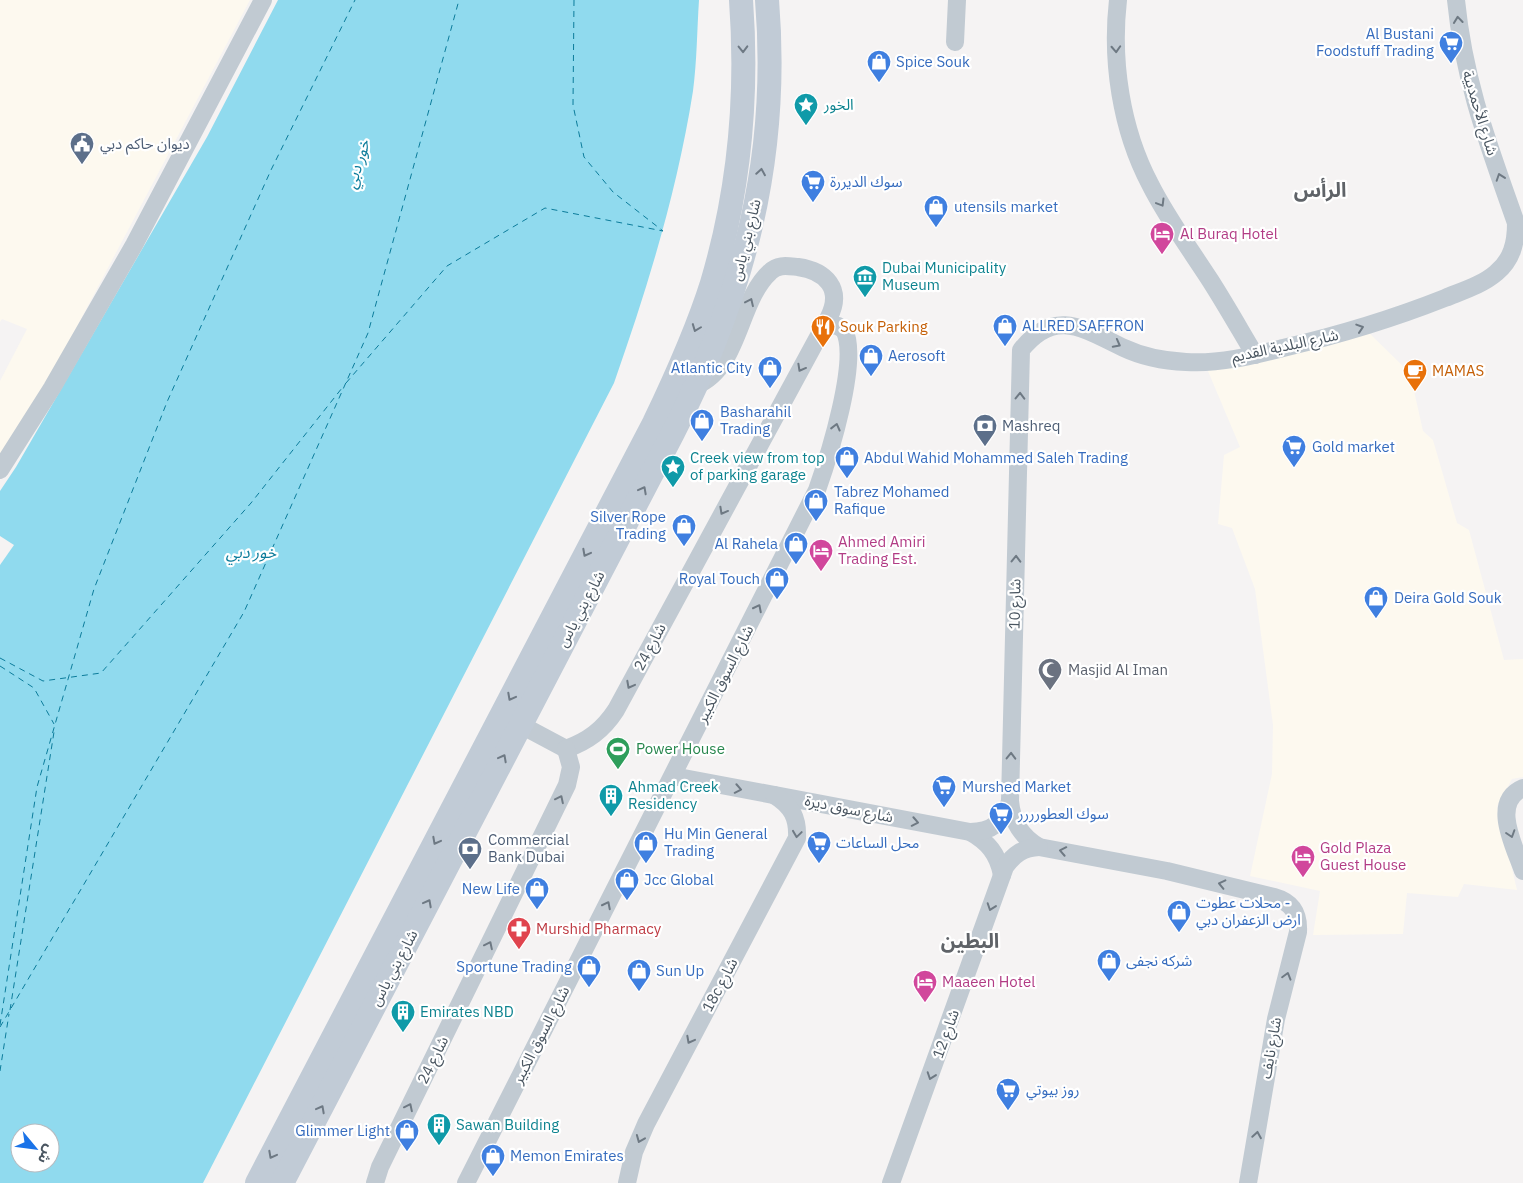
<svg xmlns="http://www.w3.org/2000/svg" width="1523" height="1183" viewBox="0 0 1523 1183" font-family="'IBM Plex Sans','Noto Sans Arabic',sans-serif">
<rect width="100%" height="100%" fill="#f5f3f3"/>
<!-- commercial -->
<g fill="#fdf9ef">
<polygon points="0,0 250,0 56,366 0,459 0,381 27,329 2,319 0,322"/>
<polygon points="1364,328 1410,373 1423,431 1433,440 1457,523 1469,530 1504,660 1523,659 1523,777 1512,779 1497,806 1517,890 1464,884 1458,897 1407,893 1403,934 1313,935 1320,891 1250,876 1272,774 1273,725 1255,589 1232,528 1218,524 1224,455 1240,447 1205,364"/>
</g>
<!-- water -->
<path fill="#90daee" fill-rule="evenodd" d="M 278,0 L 699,0 C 697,30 697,61 693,91 C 677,192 648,286 614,383 L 203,1183 L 0,1183 L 0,491 L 16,467 L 207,137 ZM 20,1133 L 50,1133 L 50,1163 L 20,1163 Z"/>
<!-- pier -->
<polygon fill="#f5f3f3" points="0,536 14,545 0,565"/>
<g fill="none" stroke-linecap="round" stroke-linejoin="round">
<!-- ferry -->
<g stroke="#0c7c9b" stroke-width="1" stroke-dasharray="6 5" stroke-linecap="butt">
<polyline points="574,0 573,105 584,157 613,192 663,231"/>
<polyline points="346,383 447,266 545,208 663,231"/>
<polyline points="0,658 43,681 101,673 251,503 342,388"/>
<polyline points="0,666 34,688 54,724"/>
<polyline points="10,1010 54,732"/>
<polyline points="0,1025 37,787 94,589 167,402 271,170 355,0"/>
<polyline points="0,1027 244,612 368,333 459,0"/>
<polyline points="0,1071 9,1014"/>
</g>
<!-- street -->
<g stroke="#c1cad2" stroke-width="18">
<path d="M 1118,0 C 1111,61 1121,129 1150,184 C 1167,218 1190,249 1210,280 C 1226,305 1240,330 1255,355"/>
<polyline points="955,42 957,0"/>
<polyline points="0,470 52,388 134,245 263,0"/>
<polyline points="521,725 566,749"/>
<path d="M 566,749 C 588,741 603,730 616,710 L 829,317 C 843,289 826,271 798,267 C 787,266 778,264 770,272 C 738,301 740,367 697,385"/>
<path d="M 673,776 L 970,832 C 988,842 998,854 1002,875"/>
<path d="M 1523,788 C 1490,802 1515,847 1523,871"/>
<path d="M 1010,801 C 1012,822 1021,836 1039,847 L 1167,871 L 1274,897 C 1292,902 1299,914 1298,932 L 1276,1019 L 1248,1183"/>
<path d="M 970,832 C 992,832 1004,822 1010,801 L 1021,350 C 1055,307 1084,329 1124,348 C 1143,357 1165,361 1186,362 C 1219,364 1252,356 1283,348 C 1339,335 1392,319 1445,298 C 1462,291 1482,285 1496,273 C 1512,260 1516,243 1516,223 C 1489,146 1464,82 1456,0"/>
<polyline points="375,1183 380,1167 567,785 571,767 566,749"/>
<path d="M 466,1183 L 817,490 C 828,459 860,359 844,330 L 838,326 L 825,324"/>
<path d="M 627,1183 L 634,1152 L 646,1124 L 797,838 C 798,818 792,806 774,795"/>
<path d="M 891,1183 L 1005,867 C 1014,854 1023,848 1039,847"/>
</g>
<!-- secondary -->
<g stroke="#c1cbd6" stroke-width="24">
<path d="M 257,1183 L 654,423 C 676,377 697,331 712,283 C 739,192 748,94 741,0"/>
<path d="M 282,1183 L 673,433 C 744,294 780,157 767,0"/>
</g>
</g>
<!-- one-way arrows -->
<defs><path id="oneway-chevron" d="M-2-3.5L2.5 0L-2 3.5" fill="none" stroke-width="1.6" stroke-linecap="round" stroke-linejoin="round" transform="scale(1.25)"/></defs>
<g stroke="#6e7983">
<use href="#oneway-chevron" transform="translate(1458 20) rotate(-96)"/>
<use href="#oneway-chevron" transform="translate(1116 49) rotate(87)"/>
<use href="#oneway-chevron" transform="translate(1500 177) rotate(-109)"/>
<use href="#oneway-chevron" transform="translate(1161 203) rotate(59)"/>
<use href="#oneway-chevron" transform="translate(750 302) rotate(-65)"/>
<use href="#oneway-chevron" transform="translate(1360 328) rotate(-18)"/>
<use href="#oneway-chevron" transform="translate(1117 344) rotate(28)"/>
<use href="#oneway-chevron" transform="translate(801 368) rotate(119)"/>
<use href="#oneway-chevron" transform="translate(1020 396) rotate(-89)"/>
<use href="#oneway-chevron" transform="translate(836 427) rotate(-76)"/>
<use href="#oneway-chevron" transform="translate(723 511) rotate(119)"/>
<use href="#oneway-chevron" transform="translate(1016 559) rotate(-89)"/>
<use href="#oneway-chevron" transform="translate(758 608) rotate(-63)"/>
<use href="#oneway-chevron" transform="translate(630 685) rotate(118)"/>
<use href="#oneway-chevron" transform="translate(1011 756) rotate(-89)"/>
<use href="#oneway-chevron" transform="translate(738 789) rotate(11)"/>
<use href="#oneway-chevron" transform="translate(560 799) rotate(-64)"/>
<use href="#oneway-chevron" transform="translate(915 822) rotate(11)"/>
<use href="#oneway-chevron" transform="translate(797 834) rotate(98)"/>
<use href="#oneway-chevron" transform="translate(1511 834) rotate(72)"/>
<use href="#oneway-chevron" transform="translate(1063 851) rotate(-169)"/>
<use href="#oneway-chevron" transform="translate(1222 884) rotate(-167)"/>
<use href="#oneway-chevron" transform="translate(607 905) rotate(-63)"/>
<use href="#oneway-chevron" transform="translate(991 907) rotate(109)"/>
<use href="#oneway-chevron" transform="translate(489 945) rotate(-64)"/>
<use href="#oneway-chevron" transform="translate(1287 976) rotate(-74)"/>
<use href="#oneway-chevron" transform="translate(690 1040) rotate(118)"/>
<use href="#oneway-chevron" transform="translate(931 1076) rotate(109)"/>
<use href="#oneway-chevron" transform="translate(409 1107) rotate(-64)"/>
<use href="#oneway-chevron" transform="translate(1257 1135) rotate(-81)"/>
<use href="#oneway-chevron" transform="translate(640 1139) rotate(112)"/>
</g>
<g stroke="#6e7984">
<use href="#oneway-chevron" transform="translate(743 49) rotate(89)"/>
<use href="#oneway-chevron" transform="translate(761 172) rotate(-81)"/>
<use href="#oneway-chevron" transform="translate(696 328) rotate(111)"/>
<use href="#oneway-chevron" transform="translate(643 490) rotate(-62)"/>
<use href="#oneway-chevron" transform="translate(586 553) rotate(118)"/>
<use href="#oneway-chevron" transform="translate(511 697) rotate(118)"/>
<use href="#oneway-chevron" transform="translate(503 758) rotate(-62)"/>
<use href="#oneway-chevron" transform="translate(436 841) rotate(118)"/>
<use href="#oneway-chevron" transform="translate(428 903) rotate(-62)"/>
<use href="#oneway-chevron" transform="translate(321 1109) rotate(-62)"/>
<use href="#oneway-chevron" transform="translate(272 1155) rotate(118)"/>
</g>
<!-- icons -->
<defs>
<symbol id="supermarket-pin" viewBox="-11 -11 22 30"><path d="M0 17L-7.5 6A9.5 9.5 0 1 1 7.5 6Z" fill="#3f7fe0" stroke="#fff"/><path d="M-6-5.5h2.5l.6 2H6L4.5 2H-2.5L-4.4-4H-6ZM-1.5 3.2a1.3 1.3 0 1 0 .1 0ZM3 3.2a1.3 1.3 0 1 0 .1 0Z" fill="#fff"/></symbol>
<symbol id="shop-pin" viewBox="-11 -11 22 30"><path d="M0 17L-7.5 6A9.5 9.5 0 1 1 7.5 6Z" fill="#3f7fe0" stroke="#fff"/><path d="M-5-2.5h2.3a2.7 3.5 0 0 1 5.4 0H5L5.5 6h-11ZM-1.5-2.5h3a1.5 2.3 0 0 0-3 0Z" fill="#fff"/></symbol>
<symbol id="sight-pin" viewBox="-11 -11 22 30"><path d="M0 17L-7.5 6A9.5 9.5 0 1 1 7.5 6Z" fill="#0f9aa8" stroke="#fff"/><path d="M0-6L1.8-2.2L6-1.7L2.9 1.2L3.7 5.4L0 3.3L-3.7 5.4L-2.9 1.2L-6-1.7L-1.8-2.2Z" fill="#fff"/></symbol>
<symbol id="civic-pin" viewBox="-11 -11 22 30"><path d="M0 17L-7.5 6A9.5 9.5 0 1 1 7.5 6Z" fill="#5c6f8a" stroke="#fff"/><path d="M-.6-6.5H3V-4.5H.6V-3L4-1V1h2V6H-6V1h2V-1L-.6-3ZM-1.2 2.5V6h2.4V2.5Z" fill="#fff"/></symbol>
<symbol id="hotel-pin" viewBox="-11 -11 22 30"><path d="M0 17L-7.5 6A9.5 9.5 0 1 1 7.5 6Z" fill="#d1479c" stroke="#fff"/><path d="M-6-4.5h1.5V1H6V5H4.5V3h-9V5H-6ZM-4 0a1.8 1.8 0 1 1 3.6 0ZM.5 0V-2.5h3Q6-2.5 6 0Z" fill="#fff"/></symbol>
<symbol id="museum-pin" viewBox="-11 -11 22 30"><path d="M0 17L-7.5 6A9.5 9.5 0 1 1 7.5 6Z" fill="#0f9aa8" stroke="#fff"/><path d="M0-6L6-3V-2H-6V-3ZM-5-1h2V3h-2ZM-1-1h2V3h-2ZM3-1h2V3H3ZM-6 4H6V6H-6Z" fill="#fff"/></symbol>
<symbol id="restaurant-pin" viewBox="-11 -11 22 30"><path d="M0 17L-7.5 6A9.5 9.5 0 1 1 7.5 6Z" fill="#e8710a" stroke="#fff"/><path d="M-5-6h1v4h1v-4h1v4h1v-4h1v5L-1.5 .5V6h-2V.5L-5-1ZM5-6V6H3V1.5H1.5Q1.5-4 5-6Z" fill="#fff"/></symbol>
<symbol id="cafe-pin" viewBox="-11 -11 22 30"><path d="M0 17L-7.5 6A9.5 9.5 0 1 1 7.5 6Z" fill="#e8710a" stroke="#fff"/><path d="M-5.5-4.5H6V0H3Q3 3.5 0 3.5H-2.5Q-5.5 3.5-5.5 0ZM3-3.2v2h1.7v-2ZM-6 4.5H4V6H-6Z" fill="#fff"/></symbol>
<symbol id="bank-pin" viewBox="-11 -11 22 30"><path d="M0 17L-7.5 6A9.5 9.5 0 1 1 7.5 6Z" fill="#5c6f8a" stroke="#fff"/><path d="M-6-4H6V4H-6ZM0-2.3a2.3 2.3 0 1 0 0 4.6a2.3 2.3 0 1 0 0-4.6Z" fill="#fff"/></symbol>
<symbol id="mosque-pin" viewBox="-11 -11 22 30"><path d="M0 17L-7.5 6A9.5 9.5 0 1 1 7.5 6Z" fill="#6b7280" stroke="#fff"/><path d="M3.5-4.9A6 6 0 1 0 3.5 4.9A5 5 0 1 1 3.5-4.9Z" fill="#fff"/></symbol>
<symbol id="stadium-pin" viewBox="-11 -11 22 30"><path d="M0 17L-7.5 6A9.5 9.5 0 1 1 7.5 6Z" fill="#2e9e5b" stroke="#fff"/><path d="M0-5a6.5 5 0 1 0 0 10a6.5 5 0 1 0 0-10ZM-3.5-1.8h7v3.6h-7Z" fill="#fff"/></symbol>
<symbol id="building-pin" viewBox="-11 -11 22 30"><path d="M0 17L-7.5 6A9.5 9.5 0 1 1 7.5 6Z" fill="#0f9aa8" stroke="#fff"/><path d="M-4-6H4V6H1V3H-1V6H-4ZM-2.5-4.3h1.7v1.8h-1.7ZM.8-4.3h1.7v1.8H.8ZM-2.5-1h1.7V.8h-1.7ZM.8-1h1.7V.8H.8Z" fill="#fff"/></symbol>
<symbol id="pharmacy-pin" viewBox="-11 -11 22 30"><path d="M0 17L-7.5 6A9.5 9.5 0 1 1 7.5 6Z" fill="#e0444e" stroke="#fff"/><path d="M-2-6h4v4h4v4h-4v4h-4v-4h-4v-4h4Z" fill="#fff"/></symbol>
</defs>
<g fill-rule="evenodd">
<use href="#supermarket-pin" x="1437" y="29" width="28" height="38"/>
<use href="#shop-pin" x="865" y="48" width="28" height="38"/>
<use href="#sight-pin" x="792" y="91" width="28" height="38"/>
<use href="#civic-pin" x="68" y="130" width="28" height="38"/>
<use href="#supermarket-pin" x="799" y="168" width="28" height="38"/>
<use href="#shop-pin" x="922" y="193" width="28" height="38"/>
<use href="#hotel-pin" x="1148" y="220" width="28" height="38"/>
<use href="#museum-pin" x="851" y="263" width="28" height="38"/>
<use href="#shop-pin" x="991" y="312" width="28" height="38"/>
<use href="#restaurant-pin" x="809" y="313" width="28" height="38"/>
<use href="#shop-pin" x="857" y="342" width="28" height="38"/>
<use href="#shop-pin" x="756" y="354" width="28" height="38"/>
<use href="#cafe-pin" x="1401" y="357" width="28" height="38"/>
<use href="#shop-pin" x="688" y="407" width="28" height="38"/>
<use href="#bank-pin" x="971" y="412" width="28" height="38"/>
<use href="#supermarket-pin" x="1280" y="433" width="28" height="38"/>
<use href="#shop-pin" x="833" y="444" width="28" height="38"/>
<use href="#sight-pin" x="659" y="453" width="28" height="38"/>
<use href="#shop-pin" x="802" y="487" width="28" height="38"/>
<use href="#shop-pin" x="670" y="512" width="28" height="38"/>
<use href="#shop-pin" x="782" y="530" width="28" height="38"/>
<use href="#hotel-pin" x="807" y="537" width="28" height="38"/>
<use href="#shop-pin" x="763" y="565" width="28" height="38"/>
<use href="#shop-pin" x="1362" y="584" width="28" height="38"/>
<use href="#mosque-pin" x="1036" y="656" width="28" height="38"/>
<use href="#stadium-pin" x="604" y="735" width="28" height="38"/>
<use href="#supermarket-pin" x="930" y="773" width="28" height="38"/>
<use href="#building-pin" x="597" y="782" width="28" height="38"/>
<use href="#supermarket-pin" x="987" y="800" width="28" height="38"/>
<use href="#shop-pin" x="632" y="829" width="28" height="38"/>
<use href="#supermarket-pin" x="805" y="829" width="28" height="38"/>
<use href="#bank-pin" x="456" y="835" width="28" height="38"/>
<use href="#hotel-pin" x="1289" y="843" width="28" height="38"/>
<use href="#shop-pin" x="613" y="866" width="28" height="38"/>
<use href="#shop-pin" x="523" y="875" width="28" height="38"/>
<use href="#shop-pin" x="1165" y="898" width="28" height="38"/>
<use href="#pharmacy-pin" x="505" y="915" width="28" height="38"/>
<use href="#shop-pin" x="1095" y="947" width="28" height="38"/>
<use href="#shop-pin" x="575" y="953" width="28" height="38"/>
<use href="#shop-pin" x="625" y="957" width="28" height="38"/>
<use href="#hotel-pin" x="911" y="968" width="28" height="38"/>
<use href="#building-pin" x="389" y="998" width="28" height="38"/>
<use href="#supermarket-pin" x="994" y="1076" width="28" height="38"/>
<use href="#building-pin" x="425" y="1111" width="28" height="38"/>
<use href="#shop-pin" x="393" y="1117" width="28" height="38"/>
<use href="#shop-pin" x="479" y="1142" width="28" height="38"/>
</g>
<g text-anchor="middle" stroke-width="4.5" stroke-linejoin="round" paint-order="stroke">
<!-- shop labels -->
<g font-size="15" fill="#366cbe" stroke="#fff" text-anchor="start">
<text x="1434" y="39" text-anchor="end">Al Bustani<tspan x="1434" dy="17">Foodstuff Trading</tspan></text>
<text x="896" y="67">Spice Souk</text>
<text x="830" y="187">سوك الديررة</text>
<text x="954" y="212">utensils market</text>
<text x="1022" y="331">ALLRED SAFFRON</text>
<text x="888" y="361">Aerosoft</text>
<text x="752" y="373" text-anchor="end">Atlantic City</text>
<text x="720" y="417">Basharahil<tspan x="720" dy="17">Trading</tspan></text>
<text x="1312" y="452">Gold market</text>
<text x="864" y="463">Abdul Wahid Mohammed Saleh Trading</text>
<text x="834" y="497">Tabrez Mohamed<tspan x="834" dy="17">Rafique</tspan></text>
<text x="666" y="522" text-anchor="end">Silver Rope<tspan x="666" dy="17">Trading</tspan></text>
<text x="778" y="549" text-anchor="end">Al Rahela</text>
<text x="760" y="584" text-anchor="end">Royal Touch</text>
<text x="1394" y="603">Deira Gold Souk</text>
<text x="962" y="792">Murshed Market</text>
<text x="1018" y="819">سوك العطورررر</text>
<text x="664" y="839">Hu Min General<tspan x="664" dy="17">Trading</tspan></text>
<text x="836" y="848">محل الساعات</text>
<text x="644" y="885">Jcc Global</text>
<text x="520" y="894" text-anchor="end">New Life</text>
<text x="1196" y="908">محلات عطوت -<tspan x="1196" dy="17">ارض الزعفران دبي</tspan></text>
<text x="1126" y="966">شرکه نجفی</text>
<text x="572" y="972" text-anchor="end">Sportune Trading</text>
<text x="656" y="976">Sun Up</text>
<text x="1026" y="1095">روز بيوتي</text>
<text x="390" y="1136" text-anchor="end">Glimmer Light</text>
<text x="510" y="1161">Memon Emirates</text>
</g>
<!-- culture labels -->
<g font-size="15" fill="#0d838f" stroke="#fff" text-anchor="start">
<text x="824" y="110">الخور</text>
<text x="882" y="273">Dubai Municipality<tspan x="882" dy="17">Museum</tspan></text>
<text x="690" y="463">Creek view from top<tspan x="690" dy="17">of parking garage</tspan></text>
<text x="628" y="792">Ahmad Creek<tspan x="628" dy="17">Residency</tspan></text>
<text x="420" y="1017">Emirates NBD</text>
<text x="456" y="1130">Sawan Building</text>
</g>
<!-- street labels -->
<g font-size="15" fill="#4a5661" stroke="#fff">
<text transform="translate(1480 113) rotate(73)" y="5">شارع الأحمديية</text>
<text transform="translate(746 240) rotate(-76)" y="5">شارع بني ياس</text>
<text transform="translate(1285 346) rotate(-12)" y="5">شارع البلدية القديم</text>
<text transform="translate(1015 604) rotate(-89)" y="5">شارع 10</text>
<text transform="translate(581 609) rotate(-62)" y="5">شارع بني ياس</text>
<text transform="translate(650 647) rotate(-62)" y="5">شارع 24</text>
<text transform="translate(725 674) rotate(-63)" y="5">شارع السوق الكبير</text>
<text transform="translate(849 809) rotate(11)" y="5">شارع سوق ديرة</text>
<text transform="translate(394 968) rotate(-62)" y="5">شارع بني ياس</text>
<text transform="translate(720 985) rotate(-62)" y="5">18c شارع</text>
<text transform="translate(946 1034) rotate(-70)" y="5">شارع 12</text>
<text transform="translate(541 1035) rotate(-63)" y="5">شارع السوق الكبير</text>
<text transform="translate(1271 1048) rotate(-80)" y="5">شارع نايف</text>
<text transform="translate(433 1060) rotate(-64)" y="5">شارع 24</text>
</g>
<!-- service labels -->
<g font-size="15" fill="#4e5e75" stroke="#fff" text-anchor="start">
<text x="100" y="149">ديوان حاكم دبي</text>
<text x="1002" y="431">Mashreq</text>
<text x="488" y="845">Commercial<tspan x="488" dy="17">Bank Dubai</tspan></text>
</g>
<!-- hotel labels -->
<g font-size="15" fill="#b23c85" stroke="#fff" text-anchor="start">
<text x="1180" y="239">Al Buraq Hotel</text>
<text x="838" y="547">Ahmed Amiri<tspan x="838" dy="17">Trading Est.</tspan></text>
<text x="1320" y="853">Gold Plaza<tspan x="1320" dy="17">Guest House</tspan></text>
<text x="942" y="987">Maaeen Hotel</text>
</g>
<!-- food labels -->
<g font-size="15" fill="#c56008" stroke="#fff" text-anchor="start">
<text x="840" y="332">Souk Parking</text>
<text x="1432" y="376">MAMAS</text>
</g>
<!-- worship labels -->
<g font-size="15" fill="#5b616d" stroke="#fff" text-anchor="start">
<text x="1068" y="675">Masjid Al Iman</text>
</g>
<!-- leisure labels -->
<g font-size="15" fill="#27864d" stroke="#fff" text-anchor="start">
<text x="636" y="754">Power House</text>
</g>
<!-- health labels -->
<g font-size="15" fill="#be3a42" stroke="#fff" text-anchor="start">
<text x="536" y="934">Murshid Pharmacy</text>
</g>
<!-- water labels -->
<g font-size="16" font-style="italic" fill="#0c7c9b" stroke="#fff">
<text transform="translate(357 164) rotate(-73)" y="6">خور دبي</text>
<text x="251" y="558">خور دبي</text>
</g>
<!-- district labels -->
<g font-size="20" font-weight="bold" fill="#5f6368" stroke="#fff">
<text x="1320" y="197">الرأس</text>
<text x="970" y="948">البطين</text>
</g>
</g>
<!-- north arrow -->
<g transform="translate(35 1148) rotate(119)"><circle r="24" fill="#ffffff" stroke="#b7bbc0"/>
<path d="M0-4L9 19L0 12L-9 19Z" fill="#1a73e8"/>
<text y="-8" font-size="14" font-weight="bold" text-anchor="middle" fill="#4a5661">ش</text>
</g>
</svg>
